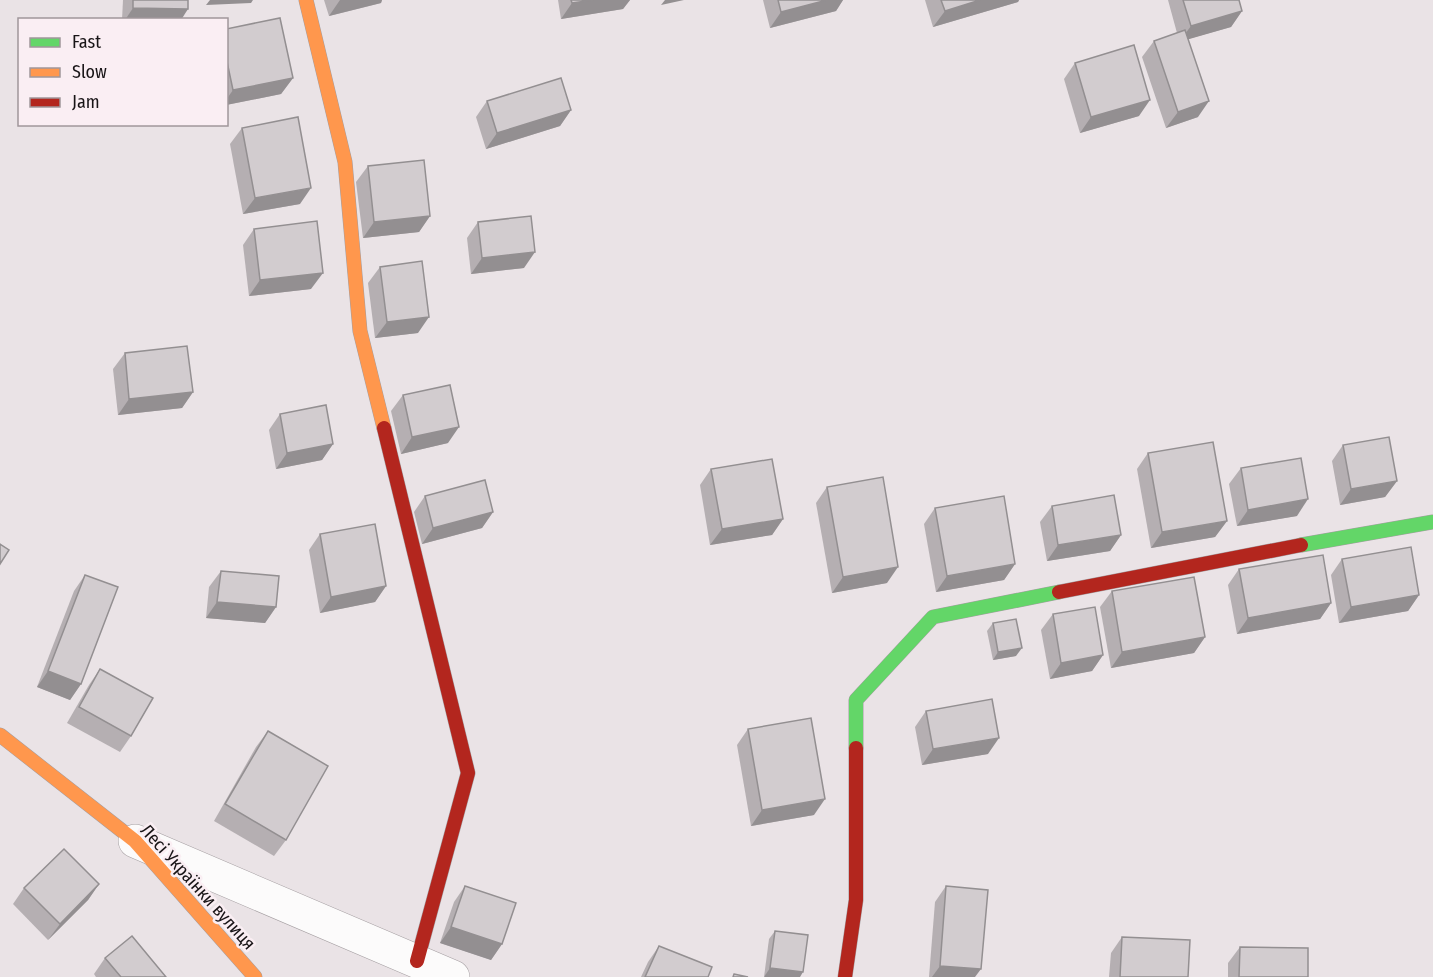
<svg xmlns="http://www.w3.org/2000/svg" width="1433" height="977" viewBox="0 0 1433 977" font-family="'Fira Sans Condensed',sans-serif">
<rect width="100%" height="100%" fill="#eae3e6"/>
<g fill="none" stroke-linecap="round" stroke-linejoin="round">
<defs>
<polyline id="street" points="135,841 453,977"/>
<g id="fast">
<polyline points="1301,545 1433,522"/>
<polyline points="856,748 856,700 933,617 1059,592"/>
</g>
<g id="slow">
<polyline points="306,0 345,162 360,331 384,428"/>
<polyline points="0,735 135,841 255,977"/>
</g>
<g id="jam">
<polyline points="384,428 468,773 417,961"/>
<polyline points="1059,592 1301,545"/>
<polyline points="845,977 856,900 856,748"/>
</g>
</defs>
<!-- street casing -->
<use href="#street" stroke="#a49ea1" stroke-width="34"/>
<!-- fast casing -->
<use href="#fast" stroke="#a49ea1" stroke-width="15"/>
<!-- slow casing -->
<use href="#slow" stroke="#a49ea1" stroke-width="15"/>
<!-- jam casing -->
<use href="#jam" stroke="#a49ea1" stroke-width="15"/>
<!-- street -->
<use href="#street" stroke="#fcfbfb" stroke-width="33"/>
<!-- fast -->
<use href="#fast" stroke="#63d668" stroke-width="14"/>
<!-- slow -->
<use href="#slow" stroke="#ff974d" stroke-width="14"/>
<!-- jam -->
<use href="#jam" stroke="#b3261e" stroke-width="14"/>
</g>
<!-- wall -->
<g fill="#b5afb2">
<polygon points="123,0 188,0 181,20 122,20"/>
<polygon points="324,0 382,0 381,3 329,16"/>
<polygon points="558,0 630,0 623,9 561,19"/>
<polygon points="763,0 843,0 836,11 770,28"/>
<polygon points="925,0 1019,0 1018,2 933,27"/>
<polygon points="1168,0 1239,0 1242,11 1231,27 1188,39 1198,117 1166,128 1142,57 1154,41 1177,33"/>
<polygon points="226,29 293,78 281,94 226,105"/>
<polygon points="1075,63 1139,116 1080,133 1064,79"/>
<polygon points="487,101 571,110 560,126 486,149 476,117"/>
<polygon points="242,128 300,204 243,214 230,144"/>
<polygon points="368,166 430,216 419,232 363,238 356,182"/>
<polygon points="478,222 524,268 471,274 467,238"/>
<polygon points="254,229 311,289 249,296 243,245"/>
<polygon points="380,267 418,333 375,338 368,283"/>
<polygon points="125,353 193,392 182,408 118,415 113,369"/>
<polygon points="403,395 448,443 401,454 391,411"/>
<polygon points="280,414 333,444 322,460 276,469 269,430"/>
<polygon points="1343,445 1397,481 1385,497 1340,505 1332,461"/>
<polygon points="1148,453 1227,521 1215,537 1151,548 1137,469"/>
<polygon points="1241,468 1297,516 1237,526 1229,484"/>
<polygon points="711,469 783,519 772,535 710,545 700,485"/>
<polygon points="827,487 887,583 832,593 816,503"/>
<polygon points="425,496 493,512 482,528 422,544 414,512"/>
<polygon points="1052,506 1121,535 1110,551 1047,561 1040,522"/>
<polygon points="935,508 1015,564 1004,580 936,592 924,524"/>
<polygon points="320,534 386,586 375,602 320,613 309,550"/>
<polygon points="1342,559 1419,595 1408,611 1339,623 1331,575"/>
<polygon points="1239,569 1331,603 1320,619 1237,634 1228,585"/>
<polygon points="221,571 276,607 265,623 206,618 209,587"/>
<polygon points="85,575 81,684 70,700 37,687 74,591"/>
<polygon points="1112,591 1205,637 1194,653 1111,668 1100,607"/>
<polygon points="1053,614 1103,655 1092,671 1050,679 1041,630"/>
<polygon points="993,623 1016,656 993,660 987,631"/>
<polygon points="100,669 131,736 120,752 67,723 89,685"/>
<polygon points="926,711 988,754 922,765 915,727"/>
<polygon points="748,729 814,815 751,826 737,745"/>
<polygon points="268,731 286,840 274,856 214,821 256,747"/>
<polygon points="99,884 88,900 48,940 13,904 24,888"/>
<polygon points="465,886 502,944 491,960 440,943 454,902"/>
<polygon points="946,886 975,977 929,977 935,902"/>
<polygon points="775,931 808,935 764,977 769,939"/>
<polygon points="1122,937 1188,977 1109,977 1111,953"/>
<polygon points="659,946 708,977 641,977 648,962"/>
<polygon points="1240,947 1308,977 1228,977 1228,963"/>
<polygon points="105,958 166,977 96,977 94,974"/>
</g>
<!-- shaded-wall -->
<g fill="#938f91">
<polygon points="210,0 253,0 251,3 206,5"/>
<polygon points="340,0 382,0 381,3 329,16"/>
<polygon points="593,0 630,0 623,9 561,19 572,3"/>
<polygon points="665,0 684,0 661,5"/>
<polygon points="827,0 843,0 836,11 770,28 781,12"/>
<polygon points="980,0 1019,0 1018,2 933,27 945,11"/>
<polygon points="133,8 188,9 181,20 125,20"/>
<polygon points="1242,11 1231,27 1179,42 1191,26"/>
<polygon points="293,78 281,94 226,105 226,100 233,90"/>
<polygon points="1150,100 1139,116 1080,133 1091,117"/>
<polygon points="1209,101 1198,117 1166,128 1178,112"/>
<polygon points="571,110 560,126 486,149 497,133"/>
<polygon points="311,188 300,204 243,214 255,198"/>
<polygon points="430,216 419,232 363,238 374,222"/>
<polygon points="535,252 524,268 471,274 482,258"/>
<polygon points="323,273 311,289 249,296 260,280"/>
<polygon points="429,317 418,333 375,338 387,322"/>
<polygon points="193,392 182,408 118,415 129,399"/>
<polygon points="459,427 448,443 401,454 412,437"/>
<polygon points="333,444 322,460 276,469 287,453"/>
<polygon points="1397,481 1385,497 1340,505 1351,489"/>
<polygon points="1308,499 1297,516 1237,526 1248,510"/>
<polygon points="493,512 482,528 422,544 433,528"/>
<polygon points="783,519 772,535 710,545 722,529"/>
<polygon points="1227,521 1215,537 1151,548 1162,532"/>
<polygon points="1121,535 1110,551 1047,561 1058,545"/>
<polygon points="1015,564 1004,580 936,592 947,576"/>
<polygon points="898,567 887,583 832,593 843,577"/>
<polygon points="386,586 375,602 320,613 331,597"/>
<polygon points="1419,595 1408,611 1339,623 1351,607"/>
<polygon points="217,602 276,607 265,623 206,618"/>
<polygon points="1331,603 1320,619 1237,634 1248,618"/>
<polygon points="1205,637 1194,653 1111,668 1122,652"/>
<polygon points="1022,648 1016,656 993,660 998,652"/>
<polygon points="1103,655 1092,671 1050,679 1061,663"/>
<polygon points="48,671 81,684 70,700 37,687"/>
<polygon points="999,738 988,754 922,765 933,749"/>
<polygon points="825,799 814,815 751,826 762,810"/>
<polygon points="99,884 88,900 48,940 60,924"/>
<polygon points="451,927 502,944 491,960 440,943"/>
<polygon points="940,966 981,969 975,977 932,977"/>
<polygon points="770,968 803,972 800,977 764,977"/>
</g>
<!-- building -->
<g fill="#d2cccf" stroke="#938f91" stroke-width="1.5">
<polygon points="133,0 188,0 188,9 133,8"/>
<polygon points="571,0 593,0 572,3"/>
<polygon points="778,0 827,0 781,12"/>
<polygon points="941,0 980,0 945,11"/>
<polygon points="1183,0 1239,0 1242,11 1191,26"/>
<polygon points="280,18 293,78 233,90 226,57 226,29"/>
<polygon points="1185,30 1209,101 1178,112 1154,41"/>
<polygon points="1134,45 1150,100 1091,117 1075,63"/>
<polygon points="561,78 571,110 497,133 487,101"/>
<polygon points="298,117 311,188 255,198 242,128"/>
<polygon points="424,160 430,216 374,222 368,166"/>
<polygon points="531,216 535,252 482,258 478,222"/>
<polygon points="317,221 323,273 260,280 254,229"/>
<polygon points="422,261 429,317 387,322 380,267"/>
<polygon points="187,346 193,392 129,399 125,353"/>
<polygon points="450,385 459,427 412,437 403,395"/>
<polygon points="326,405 333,444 287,453 280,414"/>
<polygon points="1389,437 1397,481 1351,489 1343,445"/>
<polygon points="1213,442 1227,521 1162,532 1148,453"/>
<polygon points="1301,458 1308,499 1248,510 1241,468"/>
<polygon points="772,459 783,519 722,529 711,469"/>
<polygon points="883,477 898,567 843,577 827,487"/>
<polygon points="485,480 493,512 433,528 425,496"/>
<polygon points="1114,495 1121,535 1058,545 1052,506"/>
<polygon points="1004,496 1015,564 947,576 935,508"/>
<polygon points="375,524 386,586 331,597 320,534"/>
<polygon points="0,544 9,550 0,564"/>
<polygon points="1411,547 1419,595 1351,607 1342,559"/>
<polygon points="1323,555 1331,603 1248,618 1239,569"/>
<polygon points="221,571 279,576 276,607 217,602"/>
<polygon points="85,575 118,587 81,684 48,671"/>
<polygon points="1194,577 1205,637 1122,652 1112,591"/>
<polygon points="1095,607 1103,655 1061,663 1053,614"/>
<polygon points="1016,619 1022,648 998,652 993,623"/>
<polygon points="100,669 153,698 131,736 79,707"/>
<polygon points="992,699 999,738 933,749 926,711"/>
<polygon points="811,718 825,799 762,810 748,729"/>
<polygon points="268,731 328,766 286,840 225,804"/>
<polygon points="64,849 99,884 60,924 24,888"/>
<polygon points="465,886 516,903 502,944 451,927"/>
<polygon points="946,886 988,890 981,969 940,966"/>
<polygon points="775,931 808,935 803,972 770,968"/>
<polygon points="132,936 166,977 121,977 105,958"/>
<polygon points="1122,937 1190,940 1188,977 1120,977"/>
<polygon points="659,946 712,967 708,977 645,977"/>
<polygon points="1240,947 1308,948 1308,977 1239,977"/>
<polygon points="734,974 748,977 733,977"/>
</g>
<g text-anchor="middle" stroke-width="5" stroke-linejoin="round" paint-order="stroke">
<!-- street labels -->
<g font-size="18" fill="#181416" stroke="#faeef3">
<text transform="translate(198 887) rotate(48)" y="6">Лесі Українки вулиця</text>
</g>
</g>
<!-- legend -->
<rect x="18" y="18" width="210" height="108" fill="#faeef3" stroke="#a0979b" stroke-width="1.5"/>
<rect x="30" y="38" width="30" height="9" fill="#63d668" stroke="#a0979b" stroke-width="1.5"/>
<text x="72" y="48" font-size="18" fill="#181416">Fast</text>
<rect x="30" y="68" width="30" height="9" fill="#ff974d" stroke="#a0979b" stroke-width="1.5"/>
<text x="72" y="78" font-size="18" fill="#181416">Slow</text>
<rect x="30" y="98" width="30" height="9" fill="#b3261e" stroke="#a0979b" stroke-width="1.5"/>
<text x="72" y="108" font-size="18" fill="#181416">Jam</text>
</svg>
